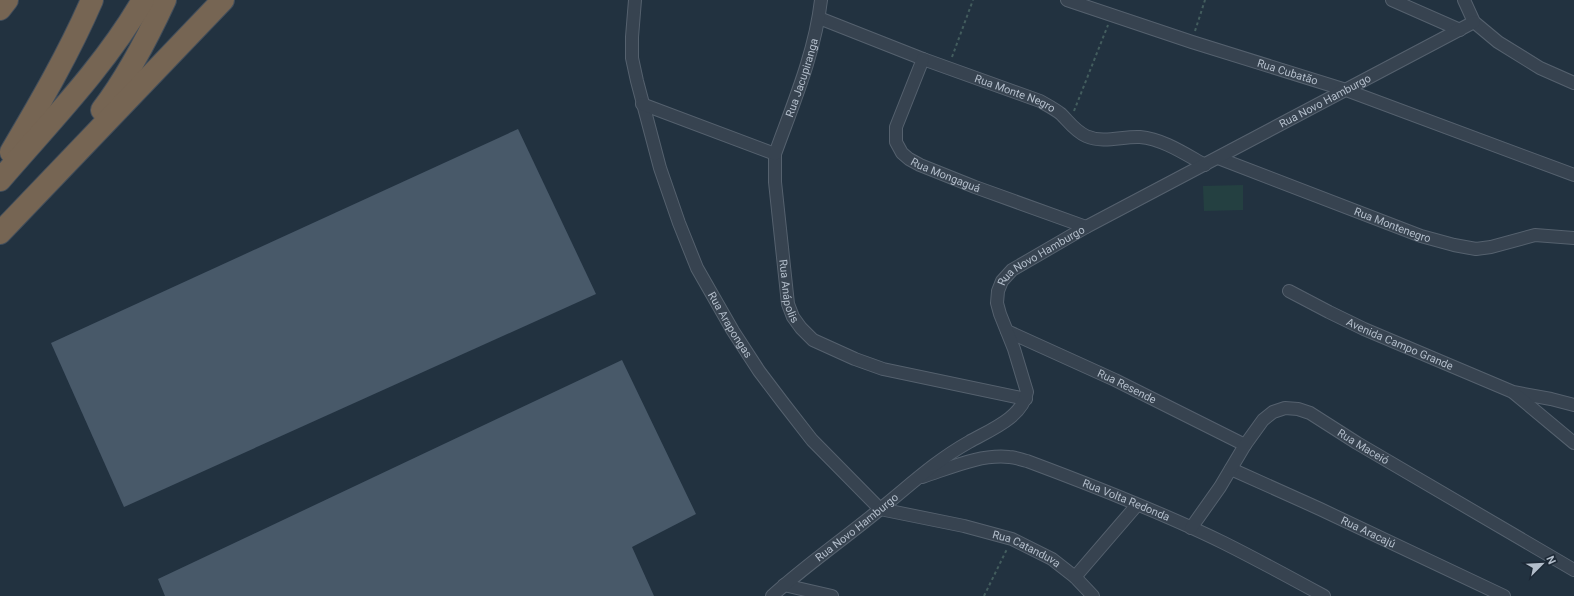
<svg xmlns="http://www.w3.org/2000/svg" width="1574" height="596" viewBox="0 0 1574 596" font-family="Roboto,sans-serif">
<rect width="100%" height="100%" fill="#223240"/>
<!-- green -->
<polygon fill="#244041" points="1243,185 1243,210 1204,211 1203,186"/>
<!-- building -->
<g fill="#485969">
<polygon points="518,129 596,294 124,507 51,343"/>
<polygon points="622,360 696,514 632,547 654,596 165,596 158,579"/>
</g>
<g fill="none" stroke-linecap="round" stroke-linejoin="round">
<defs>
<g id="street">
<path id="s1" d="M 635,0 L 632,37 L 632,58 L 637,81 L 660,168 L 679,223 L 697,268 L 733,331 L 759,371 L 784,404 L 812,440 L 880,509 L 964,526 L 1012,539 L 1052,559 L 1075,577 L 1093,596"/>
<path id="s2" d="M 1067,0 L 1192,42 L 1346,90 L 1574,175"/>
<polyline points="1392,0 1460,30"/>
<polyline points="1464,0 1474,22 1498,42 1540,68 1574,83"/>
<path id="s3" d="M 819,18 L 923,59 L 1040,101 C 1047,105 1055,109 1061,114 C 1069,122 1075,131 1086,136 C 1104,144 1122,136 1140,137 C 1163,139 1185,154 1205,165"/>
<path id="s4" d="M 923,59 L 896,127 L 896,142 L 902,153 L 909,159 L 920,165 L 975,187 L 1086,227"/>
<path id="s5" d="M 642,104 L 775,154 L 775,182 L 788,304 L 793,317 L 801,328 L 813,340 L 855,359 L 883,369 L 1026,399"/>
<path id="s6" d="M 775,154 C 793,104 815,53 821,0"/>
<path id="s7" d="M 1218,158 L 1421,236 L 1454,245 L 1476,249 L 1491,247 L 1535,235 L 1574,238"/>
<path id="s8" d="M 1289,291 L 1329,312 L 1364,329 L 1513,392 L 1551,399 L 1574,405"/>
<path id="s9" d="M 1007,331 L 1115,380 L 1245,445"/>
<polyline points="1514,393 1574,443"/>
<path id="s10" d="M 1231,469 L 1320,509 L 1504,596"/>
<path id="s11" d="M 922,477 C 950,468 980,454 1009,457 C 1015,457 1022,460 1027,461 C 1094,486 1161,512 1224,543 C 1258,560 1291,578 1324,596"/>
<path id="s12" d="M 1191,528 L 1220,487 L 1245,445 L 1263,420 L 1273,412 L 1285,408 L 1298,409 L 1310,413 L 1357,443 L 1574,570"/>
<polyline points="1075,577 1137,505"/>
<polyline points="784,585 832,596"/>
<path id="s13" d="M 772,596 C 806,565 844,539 879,510 C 909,486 935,461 969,442 C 990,430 1022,418 1027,392 L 1014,349 L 1000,314 L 997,303 L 998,291 L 1002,281 L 1012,270 L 1086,227 L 1474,22"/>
</g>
<g id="highway">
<polyline points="0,9 7,0"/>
<path d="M 102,110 C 128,76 147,39 165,0"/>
<path d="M 11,152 C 40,103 69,53 92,0"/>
<path d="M 0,180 C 49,123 105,66 143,0"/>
<polyline points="0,233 223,0"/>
</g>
</defs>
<!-- street casing -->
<use href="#street" stroke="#55616e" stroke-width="14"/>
<!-- highway casing -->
<use href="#highway" stroke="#424e5b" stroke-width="24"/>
<!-- path -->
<g stroke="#435d5e" stroke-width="2" stroke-dasharray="3 3" stroke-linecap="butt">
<polyline points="1195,31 1205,0"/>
<polyline points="952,57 973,0"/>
<polyline points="1074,111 1108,25"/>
<polyline points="984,596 1007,549"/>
</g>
<!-- street -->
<use href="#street" stroke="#374350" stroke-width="12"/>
<!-- highway -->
<use href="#highway" stroke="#766553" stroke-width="22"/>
</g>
<g text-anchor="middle" stroke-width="4" stroke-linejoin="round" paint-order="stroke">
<!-- street labels -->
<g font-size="11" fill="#b3becb" stroke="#1c2835">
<text dy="4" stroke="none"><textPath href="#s2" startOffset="232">Rua Cubatão</textPath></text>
<text dy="4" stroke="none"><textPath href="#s6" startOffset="81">Rua Jacupiranga</textPath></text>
<text dy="4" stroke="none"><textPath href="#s3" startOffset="210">Rua Monte Negro</textPath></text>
<text dy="4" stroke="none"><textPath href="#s13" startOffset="817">Rua Novo Hamburgo</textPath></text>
<text dy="4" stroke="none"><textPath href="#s4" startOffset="150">Rua Mongaguá</textPath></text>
<text dy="4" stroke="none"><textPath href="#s7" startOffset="187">Rua Montenegro</textPath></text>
<text dy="4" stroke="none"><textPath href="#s13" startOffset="493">Rua Novo Hamburgo</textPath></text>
<text dy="4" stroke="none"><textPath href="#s5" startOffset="280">Rua Anápolis</textPath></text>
<text dy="4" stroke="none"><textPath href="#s1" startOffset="344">Rua Arapongas</textPath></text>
<text dy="4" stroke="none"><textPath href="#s8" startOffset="123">Avenida Campo Grande</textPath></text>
<text dy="4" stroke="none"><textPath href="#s9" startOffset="132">Rua Resende</textPath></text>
<text dy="4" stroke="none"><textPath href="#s12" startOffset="244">Rua Maceió</textPath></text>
<text dy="4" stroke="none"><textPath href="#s11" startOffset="215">Rua Volta Redonda</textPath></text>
<text dy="4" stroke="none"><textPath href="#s13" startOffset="109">Rua Novo Hamburgo</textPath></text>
<text dy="4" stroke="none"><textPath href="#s10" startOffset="151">Rua Aracajú</textPath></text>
<text dy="4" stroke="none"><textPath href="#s1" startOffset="735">Rua Catanduva</textPath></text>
</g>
</g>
<!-- north arrow -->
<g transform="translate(1542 564) rotate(66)" stroke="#1c2835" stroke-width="3" paint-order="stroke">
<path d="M0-3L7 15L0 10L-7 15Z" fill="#b3becb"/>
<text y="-6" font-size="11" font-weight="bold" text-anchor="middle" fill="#b3becb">N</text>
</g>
</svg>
